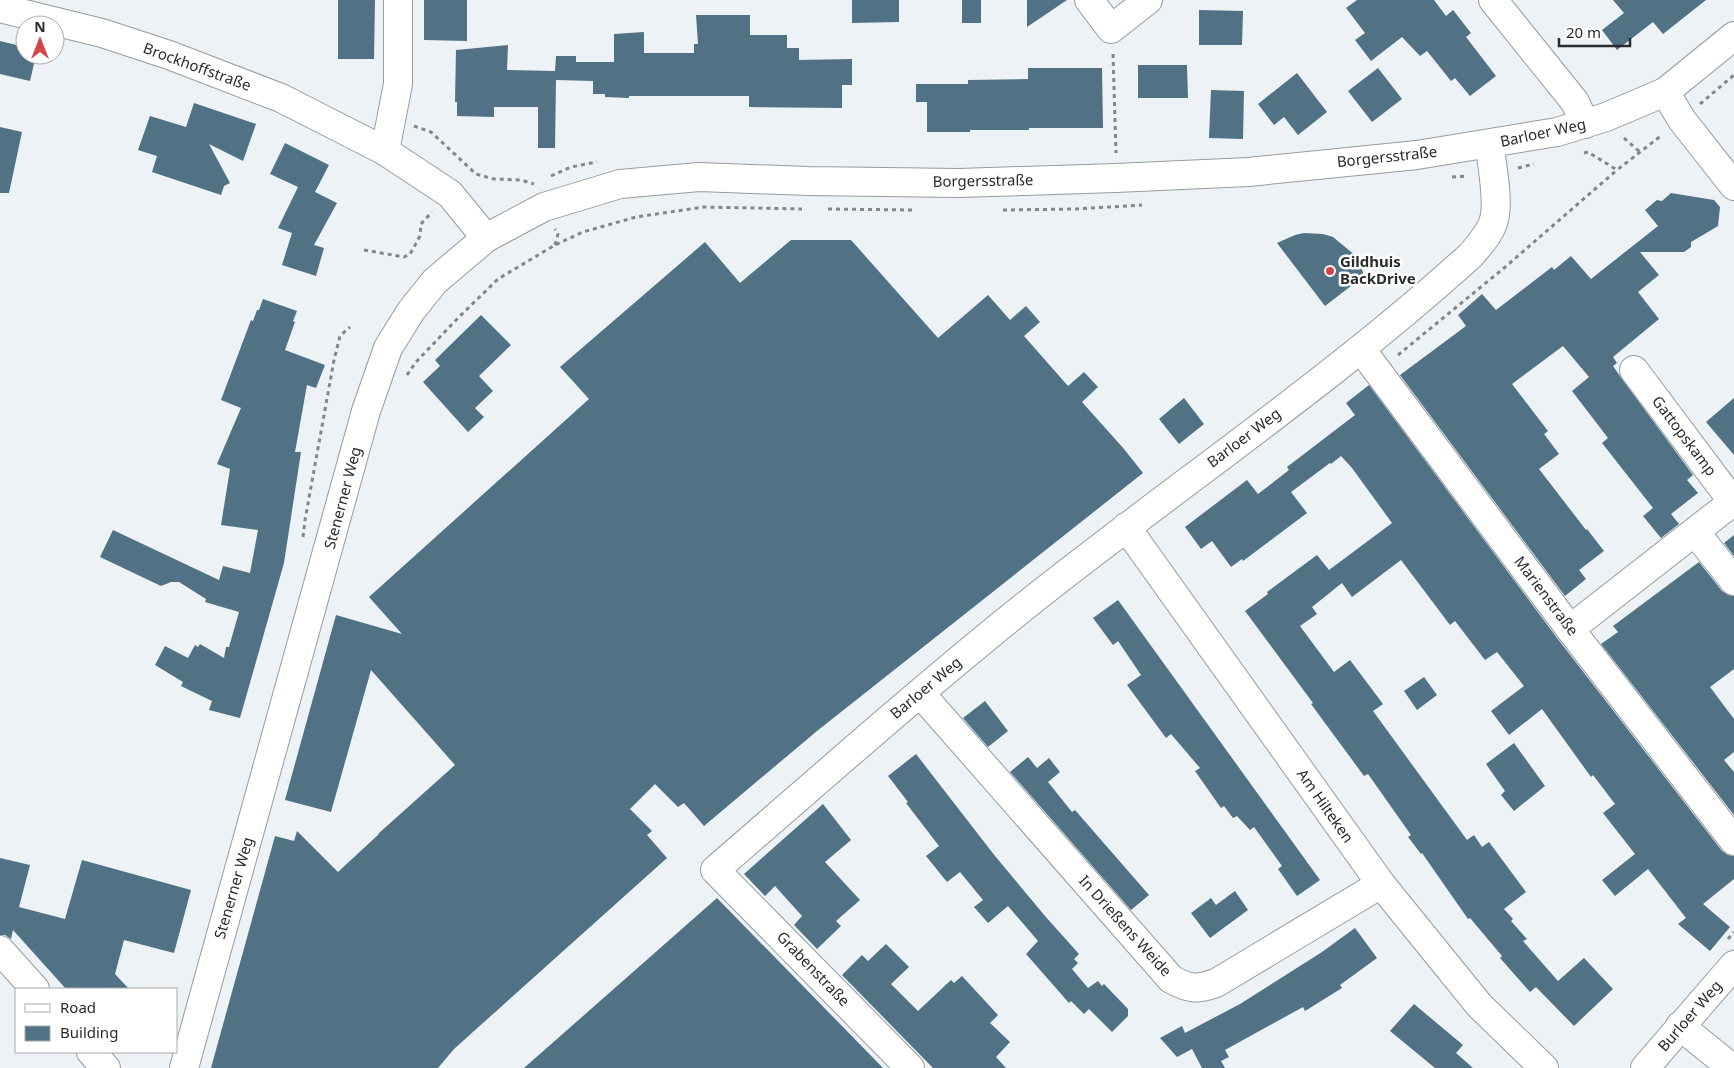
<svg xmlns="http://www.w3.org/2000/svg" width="1734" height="1068" viewBox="0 0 1734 1068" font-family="'Noto Sans',sans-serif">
<rect width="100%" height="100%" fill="#ecf2f5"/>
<!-- building -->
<g fill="#517284">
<polygon points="338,0 375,0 374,59 338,59"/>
<polygon points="424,0 467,0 467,41 424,40"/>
<polygon points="852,0 899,0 899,22 852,23"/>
<rect x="962" y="0" width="19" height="23"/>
<polygon points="1027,0 1067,0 1027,27"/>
<polygon points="1357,0 1434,0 1446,16 1453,10 1471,33 1466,37 1496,76 1470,96 1455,78 1451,81 1427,51 1420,56 1402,37 1371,61 1355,40 1365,33 1346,8"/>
<polygon points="1613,0 1706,0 1663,34 1653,22 1617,50 1602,30 1624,13"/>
<polygon points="1199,10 1243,11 1242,45 1199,45"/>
<polygon points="696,15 750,15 750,35 787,35 787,48 799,48 799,60 852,59 852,85 842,85 842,108 749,107 749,96 629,96 629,98 605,97 605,94 593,94 593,81 556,80 555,148 538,148 538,107 494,107 494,117 457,116 457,102 455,102 456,50 508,45 507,70 555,71 556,56 576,56 576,62 614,62 614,34 644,32 644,53 694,53 694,44 698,44"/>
<polygon points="0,41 25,47 25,55 36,55 30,81 0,74"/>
<polygon points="1138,65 1187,65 1188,98 1138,98"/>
<polygon points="1028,68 1102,68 1103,128 1029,128 1029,130 970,130 970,132 927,132 927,102 916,102 916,84 968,84 968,80 1028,79"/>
<polygon points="1378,68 1402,99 1372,122 1348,91"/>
<polygon points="1297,73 1327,112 1298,135 1284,117 1274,125 1258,104"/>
<polygon points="1211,90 1244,91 1243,139 1209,138"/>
<polygon points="194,103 256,124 243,161 209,144 230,183 224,186 221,195 152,172 157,156 138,150 150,116 186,127"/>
<polygon points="0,127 22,132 9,193 0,193"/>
<polygon points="285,143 329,165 315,192 337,203 314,245 324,248 316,276 282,265 292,233 278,228 298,187 270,174"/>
<polygon points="1671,193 1714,200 1720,207 1718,226 1691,242 1691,247 1684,252 1640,252 1659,275 1638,292 1659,319 1613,357 1617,363 1613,366 1622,379 1693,475 1687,480 1698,493 1671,514 1679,524 1661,538 1643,516 1653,508 1602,443 1608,438 1572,391 1589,377 1563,346 1512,384 1548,431 1544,434 1559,454 1539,469 1586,530 1587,529 1604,551 1579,570 1586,579 1565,596 1400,375 1466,326 1458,315 1482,294 1496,310 1552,267 1554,270 1571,256 1591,279 1658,226 1645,210 1657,200 1662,201"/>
<polygon points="1304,233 1323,234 1333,237 1356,256 1361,266 1364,276 1325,306 1277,243 1295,235"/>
<polygon points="791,240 851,240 938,338 988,295 1010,320 1026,306 1040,322 1024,336 1068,386 1084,372 1098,387 1082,402 1124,449 1143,473 817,731 704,826 684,803 678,807 655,784 630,809 652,831 647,835 667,858 454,1049 438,1068 211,1068 275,836 294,841 297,831 338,872 379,834 378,834 455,765 371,670 331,812 285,800 336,615 402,634 369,597 589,399 560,367 705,242 740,283"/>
<polygon points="263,299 297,311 293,321 295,322 285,350 325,365 316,388 307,385 295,452 301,452 284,563 240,718 209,710 212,701 181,686 183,682 155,665 165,646 188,658 195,645 198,647 200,644 224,658 226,647 229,647 239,612 205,602 206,599 179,582 171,582 161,586 100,557 113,530 219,580 223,566 250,573 258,530 221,525 230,469 217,464 241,408 221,400 251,320 253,321 257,310 259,310"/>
<polygon points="481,315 511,345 479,376 493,391 475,408 484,417 468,432 423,382 440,366 435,360"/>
<polygon points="1369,385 1557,638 1722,851 1728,855 1734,856 1734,879 1703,904 1730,927 1710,951 1678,924 1686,918 1648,869 1615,896 1602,880 1635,854 1603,813 1615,804 1593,775 1591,777 1542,709 1509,735 1491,711 1524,686 1497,652 1485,660 1455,621 1450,625 1401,560 1352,597 1342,583 1312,607 1317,614 1300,626 1314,645 1334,672 1350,660 1383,704 1373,711 1467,840 1474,835 1482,847 1489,842 1526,892 1504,909 1513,919 1511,921 1527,939 1523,941 1558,981 1584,958 1613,989 1574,1026 1536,987 1530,992 1500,958 1502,956 1470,918 1468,919 1422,853 1421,854 1408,837 1411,835 1368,774 1364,776 1311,704 1313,703 1245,611 1268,594 1267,592 1317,555 1329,570 1392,523 1352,468 1341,456 1331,464 1330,463 1291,492 1307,513 1243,561 1242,559 1231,567 1212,541 1201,549 1185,527 1247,480 1258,494 1289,470 1287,467 1355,415 1346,403"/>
<polygon points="1184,398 1204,424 1179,444 1159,419"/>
<polygon points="1734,398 1734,455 1706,422"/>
<polygon points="1734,535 1734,556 1724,543"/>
<polygon points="1699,562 1722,591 1728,595 1734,596 1734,669 1710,687 1734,719 1734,752 1724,760 1734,772 1734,815 1601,644 1618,632 1613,626"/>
<polygon points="1118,600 1320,880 1297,896 1278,869 1282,866 1254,827 1250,830 1237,816 1233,818 1224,806 1221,808 1195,771 1200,768 1171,734 1166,738 1127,685 1141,675 1118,641 1113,645 1093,618"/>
<polygon points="1424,677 1437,695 1417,710 1404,691"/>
<polygon points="985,701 1008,731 988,747 963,718"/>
<polygon points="1514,743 1545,786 1514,811 1501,795 1505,791 1486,764"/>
<polygon points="916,754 995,856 1045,916 1079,954 1074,959 1078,963 1072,969 1088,988 1098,981 1102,986 1104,984 1128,1009 1128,1016 1112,1032 1089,1009 1084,1014 1071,1001 1069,1003 1026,954 1038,941 1008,906 988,923 974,907 983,900 960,872 947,882 926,856 939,846 906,803 908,802 888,776"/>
<polygon points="1028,757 1037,768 1049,758 1060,772 1048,782 1072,812 1075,810 1149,895 1131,910 1010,772"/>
<polygon points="823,804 851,840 825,862 860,900 836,921 841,926 817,949 794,925 802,916 775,886 765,896 744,874"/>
<polygon points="0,858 30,865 19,907 65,919 82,860 191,890 174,953 124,940 115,974 129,989 66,989 13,930 11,939 5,935 0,935"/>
<polygon points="1235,891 1248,910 1210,938 1191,913 1211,898 1216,905"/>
<polygon points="717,898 883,1068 524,1068"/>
<polygon points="1355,928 1377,958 1340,985 1342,988 1305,1011 1303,1007 1225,1050 1229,1057 1221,1061 1225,1068 1202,1068 1192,1049 1177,1057 1160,1038 1182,1026 1185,1033 1240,1004 1322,952"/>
<polygon points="886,944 909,967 891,984 918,1011 951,980 954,983 962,976 998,1015 990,1023 1010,1042 996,1057 1006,1068 933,1068 842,975 862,955 868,961"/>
<polygon points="1414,1004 1463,1045 1456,1053 1473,1068 1435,1068 1390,1031"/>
</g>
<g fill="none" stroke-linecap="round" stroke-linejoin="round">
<defs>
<g id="street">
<polyline points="1089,0 1111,29 1148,0"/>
<polyline points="1493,0 1575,102 1585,124"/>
<polyline points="0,8 102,33 169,55 281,98 385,151 450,194 486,238"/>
<polyline points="1665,92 1682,120 1734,186"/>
<polyline points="385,151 398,84 398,0"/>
<polyline points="1361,349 1570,629 1734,841"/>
<polyline points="1634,370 1733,502"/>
<polyline points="1126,527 1381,884 1479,1005 1544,1068"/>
<polyline points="1695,532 1734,581"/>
<polyline points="1570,629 1734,501"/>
<path d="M 920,693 L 1171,979 C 1189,989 1196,990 1216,983 L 1381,884"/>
<polyline points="0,950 35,989"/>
<polyline points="1680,1026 1732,1068"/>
<polyline points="91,1052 106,1068"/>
<path d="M 910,1068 L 715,870 C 818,781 919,691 1025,606 C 1173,488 1331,382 1471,255 C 1479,245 1489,235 1493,223 C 1500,205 1492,164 1489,144"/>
<polyline points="1645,1068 1734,965"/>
</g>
<polyline id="secondary" points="184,1068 366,411 388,348 411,311 435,281 486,238 544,207 620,184 699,177 808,181 959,183 1116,178 1248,172 1417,155 1557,132 1606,117 1665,92 1734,36"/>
</defs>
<!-- street casing -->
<use href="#street" stroke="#969b9e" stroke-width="30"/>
<!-- secondary casing -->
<use href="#secondary" stroke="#969b9e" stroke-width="30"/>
<!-- path -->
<g stroke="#838789" stroke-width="3" stroke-dasharray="4 4" stroke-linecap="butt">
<polyline points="1113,54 1116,153"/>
<polyline points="1700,104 1734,75"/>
<polyline points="414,126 431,132 476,174 494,179 521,180 534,184"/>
<polyline points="1624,138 1640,152"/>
<polyline points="1584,153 1588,152 1617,170 1662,135"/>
<polyline points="1518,168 1534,164"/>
<polyline points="551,176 571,167 597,162"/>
<polyline points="1452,177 1468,176"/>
<polyline points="828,209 912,210"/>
<polyline points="1003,210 1076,209 1142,205"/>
<polyline points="555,245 558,234 555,229"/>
<polyline points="364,250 404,257 410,254 420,236 421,224 432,212"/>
<polyline points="1398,355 1504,268 1617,170"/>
<polyline points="407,375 416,362 458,318 498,279 555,245 583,232 636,217 704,207 802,209"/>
<polyline points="303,537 305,520 334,360 340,336 350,327"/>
<polyline points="1728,939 1734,932"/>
</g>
<!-- street -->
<use href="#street" stroke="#fff" stroke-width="28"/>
<!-- secondary -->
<use href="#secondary" stroke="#fff" stroke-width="28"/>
</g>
<!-- markers -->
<circle fill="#d34349" stroke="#fff" stroke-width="2" cx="1330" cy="271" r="5"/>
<g text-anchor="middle" stroke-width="5" stroke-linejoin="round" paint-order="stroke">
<!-- street labels -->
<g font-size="15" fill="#292b2c" stroke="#fff">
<text transform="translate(197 67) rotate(20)" y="5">Brockhoffstraße</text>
<text transform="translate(1543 133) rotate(-12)" y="5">Barloer Weg</text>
<text transform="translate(1387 157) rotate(-6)" y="5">Borgersstraße</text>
<text transform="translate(983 181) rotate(-1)" y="5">Borgersstraße</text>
<text transform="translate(1684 436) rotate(53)" y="5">Gattopskamp</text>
<text transform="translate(1244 438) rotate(-37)" y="5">Barloer Weg</text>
<text transform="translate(343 498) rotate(-75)" y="5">Stenerner Weg</text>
<text transform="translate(1546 596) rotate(53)" y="5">Marienstraße</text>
<text transform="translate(926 688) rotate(-40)" y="5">Barloer Weg</text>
<text transform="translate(1325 806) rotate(55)" y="5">Am Hilteken</text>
<text transform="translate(234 888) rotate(-74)" y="5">Stenerner Weg</text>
<text transform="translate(1125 926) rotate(48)" y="5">In Drießens Weide</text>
<text transform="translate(813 969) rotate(46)" y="5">Grabenstraße</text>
<text transform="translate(1690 1016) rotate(-49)" y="5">Burloer Weg</text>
</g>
<!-- poi labels -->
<g font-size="15" font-weight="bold" fill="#292b2c" stroke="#fff" text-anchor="start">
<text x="1340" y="267">Gildhuis<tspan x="1340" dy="17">BackDrive</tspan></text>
</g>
</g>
<!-- legend -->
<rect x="15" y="988" width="162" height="65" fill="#ffffff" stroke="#a9aaab"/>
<rect x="25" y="1004" width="25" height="8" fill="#ffffff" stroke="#a9aaab"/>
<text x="60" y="1013" font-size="15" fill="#292b2c">Road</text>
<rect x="25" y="1026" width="25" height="15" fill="#517284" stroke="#a9aaab"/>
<text x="60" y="1038" font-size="15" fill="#292b2c">Building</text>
<!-- north arrow -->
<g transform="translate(40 40)"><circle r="24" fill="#ffffff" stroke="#a9aaab"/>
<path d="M0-4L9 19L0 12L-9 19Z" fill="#d34349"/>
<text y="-8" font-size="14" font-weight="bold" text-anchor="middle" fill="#292b2c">N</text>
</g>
<!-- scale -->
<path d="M1559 38v8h71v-8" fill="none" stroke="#292b2c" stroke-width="2.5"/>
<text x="1566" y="38" font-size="15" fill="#292b2c" stroke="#ffffff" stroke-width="4" paint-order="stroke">20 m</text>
</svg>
